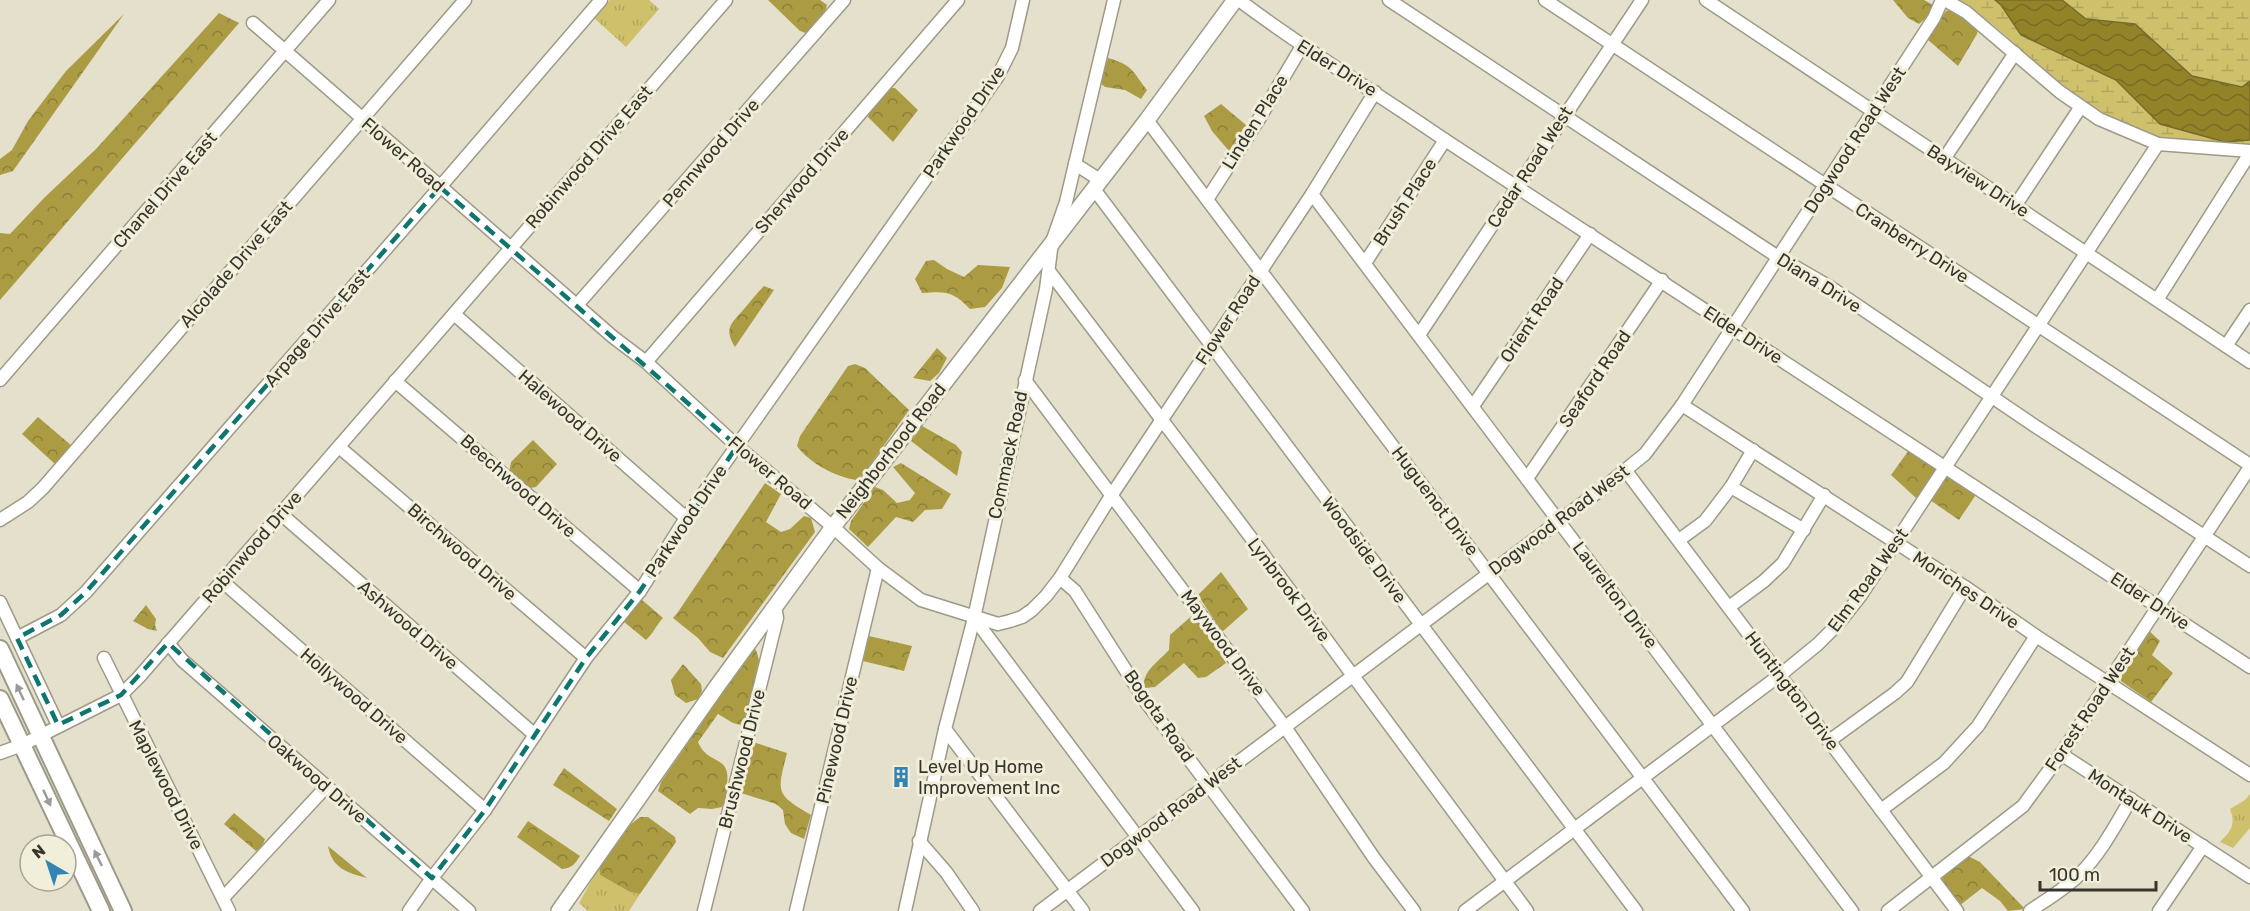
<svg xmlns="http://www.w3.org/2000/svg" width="2250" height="911" viewBox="0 0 2250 911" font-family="Rubik,sans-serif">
<defs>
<pattern id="grass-tufts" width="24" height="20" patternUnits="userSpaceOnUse" patternTransform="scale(1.5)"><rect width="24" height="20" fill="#cfc16c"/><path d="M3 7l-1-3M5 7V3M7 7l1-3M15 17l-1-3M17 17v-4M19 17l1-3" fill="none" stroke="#b2a65e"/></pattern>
<pattern id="forest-crowns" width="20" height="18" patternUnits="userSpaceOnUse" patternTransform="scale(1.5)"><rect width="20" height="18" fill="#ab9c44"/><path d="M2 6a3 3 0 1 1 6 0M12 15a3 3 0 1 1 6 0" fill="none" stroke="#8c8039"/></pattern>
<pattern id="wetland-marsh" width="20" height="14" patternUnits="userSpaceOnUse" patternTransform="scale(1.5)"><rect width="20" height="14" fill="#cfc16c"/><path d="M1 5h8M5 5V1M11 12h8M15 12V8" fill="none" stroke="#b2a65e"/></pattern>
<pattern id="water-waves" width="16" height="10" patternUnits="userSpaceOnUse" patternTransform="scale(1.5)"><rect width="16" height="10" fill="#928329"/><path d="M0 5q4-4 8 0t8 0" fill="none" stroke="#786c24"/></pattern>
</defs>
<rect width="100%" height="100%" fill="#e4e0cc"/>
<!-- grass -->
<g fill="url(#grass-tufts)">
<polygon points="610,0 649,0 659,9 626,47 594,18"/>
<path d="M 2250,794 L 2250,828 L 2233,848 L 2220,842 C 2231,831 2236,825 2230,809 L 2245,800 Z"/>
<polygon points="599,867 600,875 630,892 640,894 629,911 588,911 579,903"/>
</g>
<!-- forest -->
<g fill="url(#forest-crowns)">
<polygon points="768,0 820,0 827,5 825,12 806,33 800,31"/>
<polygon points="1893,0 1924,0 1933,5 1933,12 1919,24 1908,18"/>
<polygon points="1952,9 1978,24 1977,34 1958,66 1927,39 1946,11"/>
<polygon points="219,13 239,23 0,300 0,233 10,234 45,197 96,149"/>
<polygon points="124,14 13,171 0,175 0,159 12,150 28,121 66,71"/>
<path d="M 1108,58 C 1133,65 1132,71 1147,90 L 1141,99 L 1125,90 L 1105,87 L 1100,83 Z"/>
<polygon points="891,88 895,88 918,110 893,142 868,117 869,113"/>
<polygon points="1221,104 1246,125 1229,151 1212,131 1204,116"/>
<path d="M 934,260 L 947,269 L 964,277 L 978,265 L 1010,267 L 1002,288 L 985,307 L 970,309 C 953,291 946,291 922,293 L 915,279 L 926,261 Z"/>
<path d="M 764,286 L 774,290 L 735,347 C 723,328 732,323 744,309 C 751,301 756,294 764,286 Z"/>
<polygon points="937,348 947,358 939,373 930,381 913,378"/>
<path d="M 855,364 L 865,368 L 909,410 L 865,472 L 856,480 C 836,477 809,463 797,446 L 800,436 L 848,366 Z"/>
<polygon points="38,417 72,446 55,464 22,434"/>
<polygon points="922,426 956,445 962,452 957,476 911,441"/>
<polygon points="533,440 557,464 536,487 530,488 509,473 511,462"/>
<polygon points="1909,450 1936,468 1935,475 1916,498 1891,475"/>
<polygon points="901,463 951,494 942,509 925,510 913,522 896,517 868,547 849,529 851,521 875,487 883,490 897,503 910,500 915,493 893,467"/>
<polygon points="1955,476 1977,493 1959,520 1930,500 1944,477"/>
<polygon points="765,483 781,494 766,522 781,532 790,529 804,516 811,518 815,532 723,658 710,652 698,638 673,618 678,612"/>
<polygon points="1221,572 1248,609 1222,632 1198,595"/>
<path d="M 641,599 L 663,618 C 656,625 654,633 646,640 L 623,621 L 637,602 Z"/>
<polygon points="146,605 156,619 155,625 157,631 148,629 133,621"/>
<path d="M 1195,613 L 1226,663 L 1206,677 L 1198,678 L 1184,663 L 1155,687 L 1145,688 C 1140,673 1159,661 1169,650 L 1170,635 Z"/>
<polygon points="2147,629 2160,641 2152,655 2173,673 2151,702 2121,681 2121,674"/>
<polygon points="869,636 912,646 904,671 863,661"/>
<path d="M 753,648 L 756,650 L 759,660 L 745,721 L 741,725 L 733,723 L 718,714 L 698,742 C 708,766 731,754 727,784 C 726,793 727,798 722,807 L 712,809 L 698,808 L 690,814 L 658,791 L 661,782 Z"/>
<polygon points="683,664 701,684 702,691 698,699 686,703 675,695 671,680"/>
<path d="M 753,742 L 787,753 C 777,793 775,794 811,815 L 804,839 L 791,833 L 785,824 L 783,810 L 776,804 L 741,793 Z"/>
<polygon points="564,768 617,809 609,821 553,785"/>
<polygon points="234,813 265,839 262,847 256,851 224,824"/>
<polygon points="640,817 648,817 675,837 676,842 640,894 630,892 600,875 599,867 631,824"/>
<path d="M 528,821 L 580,856 C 575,864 572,868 562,869 L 517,837 Z"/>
<path d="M 328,846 L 367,878 C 347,873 332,868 328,846 Z"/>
<polygon points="1968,856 1980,862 2025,909 2008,911 2000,901 1982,888 1959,906 1942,881 1943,874"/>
</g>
<!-- wetland -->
<g fill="url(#wetland-marsh)">
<path d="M 1955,0 L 1995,0 L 2001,5 L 2021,35 L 2116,80 L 2160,124 L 2225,142 L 2250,140 L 2250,149 C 2218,149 2185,148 2155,137 C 2109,121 2071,93 2035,62 C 2010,40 1985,14 1955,0 Z"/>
<polygon points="2062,0 2250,0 2250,81 2242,87 2192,76 2135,24 2086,19"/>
</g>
<!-- water -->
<polygon fill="url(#water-waves)" stroke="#766c2a" stroke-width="1.5" points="1995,0 2062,0 2086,19 2135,24 2192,76 2242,87 2250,81 2250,140 2225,142 2160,124 2116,80 2021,35 2001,5"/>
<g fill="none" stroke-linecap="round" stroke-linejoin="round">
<defs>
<g id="minor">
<path d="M 1239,0 C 1305,50 1377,93 1445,140 L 2250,667"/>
<polyline points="1389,0 1778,257 1830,287 2035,426 2250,566"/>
<polyline points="1545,0 2250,465"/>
<polyline points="1706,0 2250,362"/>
<polyline points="1945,0 1966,12 2060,92 2099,119 2158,144 2250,151"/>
<polyline points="253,23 613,337 646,362 737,446 833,527 878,568 921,600 998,624 1010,621 1022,617 1032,610 1046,596 1060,578 1111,496 1312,194 1375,92"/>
<polyline points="1147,120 1743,911"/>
<polyline points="1944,159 2015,53"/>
<polyline points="1075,164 1100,180"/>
<polyline points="1094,189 1636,911"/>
<path d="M 1312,194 C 1493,432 1672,672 1852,911"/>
<polyline points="1208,198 1259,119 1302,46"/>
<polyline points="2015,206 2080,108"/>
<polyline points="1365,263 1445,140"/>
<polyline points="1049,271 1243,527 1527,911"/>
<polyline points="2157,300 2250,153"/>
<polyline points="577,305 844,0"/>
<polyline points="454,314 686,518"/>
<polyline points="1419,335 1642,0"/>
<polyline points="2226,346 2250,310"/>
<polyline points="646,362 958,0"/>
<polyline points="0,380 329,0"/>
<polyline points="1025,380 1285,727 1374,858 1414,911"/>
<polyline points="395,381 640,591"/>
<polyline points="1682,405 1965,587 2036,636 2250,775"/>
<polyline points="1473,406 1590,234"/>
<polyline points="339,447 586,658"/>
<polyline points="1626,471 1957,911"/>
<polyline points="1528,477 1662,280"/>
<polyline points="1731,487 1804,530"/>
<polyline points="281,514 535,735"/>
<polyline points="0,520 28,502 43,488 465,0"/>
<polyline points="1679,540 1705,521 1731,487 1753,450"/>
<polyline points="1060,578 1075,591 1146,702 1303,911"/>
<polyline points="223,582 485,810"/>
<polyline points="0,602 58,725"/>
<polyline points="1729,607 1764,581 1783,563 1824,495"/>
<polyline points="974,618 1193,911"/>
<polyline points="17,638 61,615 86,592 440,187 601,0"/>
<polyline points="168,643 182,660 469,911"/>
<polyline points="104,658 229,911"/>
<polyline points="945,729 1083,911"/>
<polyline points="1829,741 1895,693 1907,682 1965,587"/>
<polyline points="0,753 22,745 121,695 139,677 726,0"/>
<polyline points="2061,754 2250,877"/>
<polyline points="1881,810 1944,763 1978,726 2036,636"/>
<polyline points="919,841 946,872 973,911"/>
<polyline points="223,898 326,787"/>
<polyline points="409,911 432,878 485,810 586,658 640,591 686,518 998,76 1012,48 1023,0"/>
<polyline points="704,911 777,618 775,606"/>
<polyline points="796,911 878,568"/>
<polyline points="905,911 945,729 974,618 1046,289 1052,242 1066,202 1114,0"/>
<polyline points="1040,911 1607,485 1645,454 1682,405 1934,18 1942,0"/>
<polyline points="1465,911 1780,675 1818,644 1838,624 1861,595 2158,144"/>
<polyline points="1888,911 2023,806 2061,754 2250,467"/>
<path d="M 2030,911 C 2046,900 2065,889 2079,875 C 2101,853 2115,826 2131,799"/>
<polyline points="2159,911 2203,846"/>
</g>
<polyline id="major" points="559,911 718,685 833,527 1147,120 1235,0"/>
<g id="highway">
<polyline points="0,649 123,911"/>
<polyline points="0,699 101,911"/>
</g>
</defs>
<!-- minor casing -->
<use href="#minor" stroke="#9d9a87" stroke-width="15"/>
<!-- major casing -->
<use href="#major" stroke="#9d9a87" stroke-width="18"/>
<!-- highway casing -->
<use href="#highway" stroke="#9d9a87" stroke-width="20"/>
<!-- minor -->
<use href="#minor" stroke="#fff" stroke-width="12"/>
<!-- major -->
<use href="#major" stroke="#fff" stroke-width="15"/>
<!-- highway -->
<use href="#highway" stroke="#fff" stroke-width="16"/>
</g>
<!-- one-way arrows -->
<defs><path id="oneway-solid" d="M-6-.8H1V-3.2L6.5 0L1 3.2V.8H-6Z" transform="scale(1.5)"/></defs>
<g fill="#9a9a96">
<use href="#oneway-solid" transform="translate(20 692) rotate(-115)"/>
<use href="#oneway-solid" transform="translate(47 798) rotate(65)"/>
<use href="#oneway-solid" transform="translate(98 858) rotate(-116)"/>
</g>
<!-- marked area -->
<path fill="none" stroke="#0f766e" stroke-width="4.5" stroke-dasharray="12 8" stroke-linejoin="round" d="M 440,187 L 737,446 L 640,591 L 586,658 L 485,810 L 432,878 L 168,643 L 121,695 L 58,725 L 17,638 L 61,615 L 86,592 Z"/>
<!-- icons -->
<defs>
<symbol id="building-bare" viewBox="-9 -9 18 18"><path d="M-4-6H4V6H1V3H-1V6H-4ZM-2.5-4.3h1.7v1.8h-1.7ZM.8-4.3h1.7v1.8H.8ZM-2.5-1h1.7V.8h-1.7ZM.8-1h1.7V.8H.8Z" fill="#3384b5" stroke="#f1eed9" stroke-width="2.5" paint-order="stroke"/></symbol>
</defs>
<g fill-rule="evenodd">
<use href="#building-bare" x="886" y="762" width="30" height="30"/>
</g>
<g text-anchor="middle" stroke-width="6" stroke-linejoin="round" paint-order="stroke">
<!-- street labels -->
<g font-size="18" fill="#36352d" stroke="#f1eed9">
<text transform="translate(1337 68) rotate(32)" y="6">Elder Drive</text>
<text transform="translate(964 122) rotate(-56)" y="6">Parkwood Drive</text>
<text transform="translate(1255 122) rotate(-58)" y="6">Linden Place</text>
<text transform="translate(1855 140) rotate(-57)" y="6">Dogwood Road West</text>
<text transform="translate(711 153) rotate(-49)" y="6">Pennwood Drive</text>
<text transform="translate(403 155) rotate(41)" y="6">Flower Road</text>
<text transform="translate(589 157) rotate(-49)" y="6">Robinwood Drive East</text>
<text transform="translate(1530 167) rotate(-57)" y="6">Cedar Road West</text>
<text transform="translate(802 181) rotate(-49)" y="6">Sherwood Drive</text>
<text transform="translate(1978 181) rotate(33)" y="6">Bayview Drive</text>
<text transform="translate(165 190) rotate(-49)" y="6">Chanel Drive East</text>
<text transform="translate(1405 202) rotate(-57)" y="6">Brush Place</text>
<text transform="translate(1912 243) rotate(33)" y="6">Cranberry Drive</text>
<text transform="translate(236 264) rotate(-49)" y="6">Alcolade Drive East</text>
<text transform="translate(1819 283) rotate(32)" y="6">Diana Drive</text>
<text transform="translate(1228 320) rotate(-57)" y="6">Flower Road</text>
<text transform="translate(1532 320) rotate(-56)" y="6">Orient Road</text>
<text transform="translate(317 328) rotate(-49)" y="6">Arpage Drive East</text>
<text transform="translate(1743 335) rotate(33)" y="6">Elder Drive</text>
<text transform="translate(1595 379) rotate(-56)" y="6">Seaford Road</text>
<text transform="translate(570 416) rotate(41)" y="6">Halewood Drive</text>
<text transform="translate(891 451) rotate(-52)" y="6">Neighborhood Road</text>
<text transform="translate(1008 455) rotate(-78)" y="6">Commack Road</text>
<text transform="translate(770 473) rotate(40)" y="6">Flower Road</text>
<text transform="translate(518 486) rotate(41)" y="6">Beechwood Drive</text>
<text transform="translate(1435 501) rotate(53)" y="6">Huguenot Drive</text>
<text transform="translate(1559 520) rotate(-37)" y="6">Dogwood Road West</text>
<text transform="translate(686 521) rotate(-56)" y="6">Parkwood Drive</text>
<text transform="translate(252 547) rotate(-49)" y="6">Robinwood Drive</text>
<text transform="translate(1364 550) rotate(53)" y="6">Woodside Drive</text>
<text transform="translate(462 552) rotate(41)" y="6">Birchwood Drive</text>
<text transform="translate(1868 580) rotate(-54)" y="6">Elm Road West</text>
<text transform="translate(1289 590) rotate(53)" y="6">Lynbrook Drive</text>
<text transform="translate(1966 590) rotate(34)" y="6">Moriches Drive</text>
<text transform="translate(1615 595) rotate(53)" y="6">Laurelton Drive</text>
<text transform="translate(2150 601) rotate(33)" y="6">Elder Drive</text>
<text transform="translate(408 625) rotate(41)" y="6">Ashwood Drive</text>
<text transform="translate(1223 643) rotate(53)" y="6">Maywood Drive</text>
<text transform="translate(1792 691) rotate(53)" y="6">Huntington Drive</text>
<text transform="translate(354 696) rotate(41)" y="6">Hollywood Drive</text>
<text transform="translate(2090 709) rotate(-56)" y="6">Forest Road West</text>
<text transform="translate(1159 716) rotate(55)" y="6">Bogota Road</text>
<text transform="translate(837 740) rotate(-77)" y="6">Pinewood Drive</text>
<text transform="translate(742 759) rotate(-76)" y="6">Brushwood Drive</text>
<text transform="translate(317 779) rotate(41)" y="6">Oakwood Drive</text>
<text transform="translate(166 785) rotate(63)" y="6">Maplewood Drive</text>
<text transform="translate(2140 806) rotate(33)" y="6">Montauk Drive</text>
<text transform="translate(1171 812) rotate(-37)" y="6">Dogwood Road West</text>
</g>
<!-- poi labels -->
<g font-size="18" fill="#36352d" stroke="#f1eed9" text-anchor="start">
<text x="918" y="773">Level Up Home<tspan x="918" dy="21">Improvement Inc</tspan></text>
</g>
</g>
<!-- north arrow -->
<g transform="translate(48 863) rotate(321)"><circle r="28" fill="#f1eed9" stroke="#a6a494" stroke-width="1.5"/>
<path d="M0-4.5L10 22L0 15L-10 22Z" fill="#3384b5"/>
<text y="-9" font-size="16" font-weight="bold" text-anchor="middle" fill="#36352d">N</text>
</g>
<!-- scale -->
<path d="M2040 881v9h116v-9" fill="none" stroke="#36352d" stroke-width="3"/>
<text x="2049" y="881" font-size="18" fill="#36352d" stroke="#f1eed9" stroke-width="4.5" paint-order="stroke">100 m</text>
</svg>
